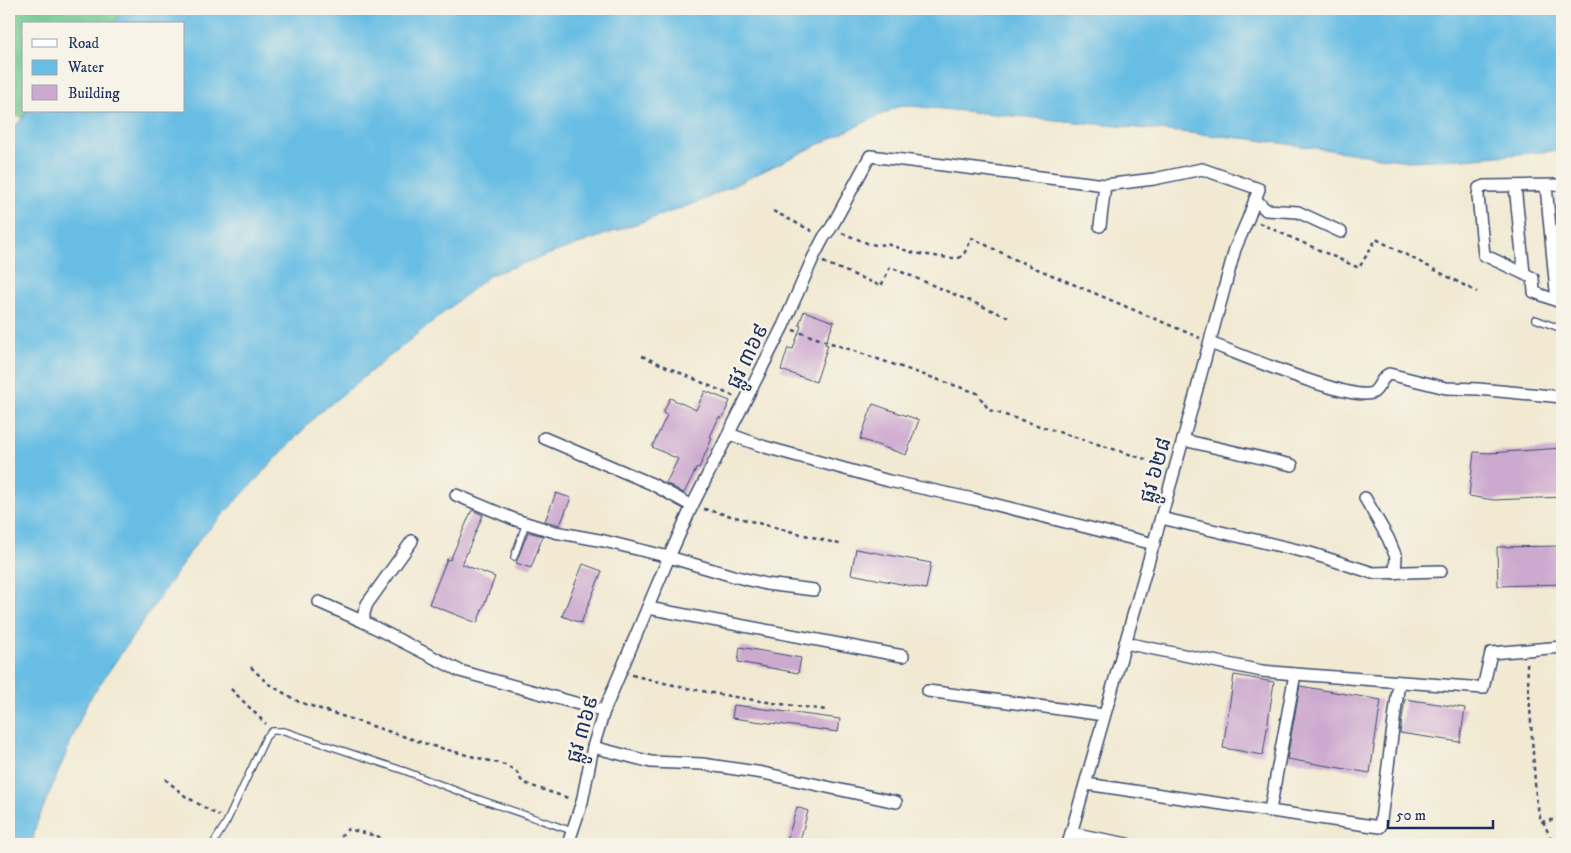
<svg xmlns="http://www.w3.org/2000/svg" width="1571" height="853" viewBox="0 0 1571 853" font-family="'IM FELL DW Pica','Noto Sans Khmer',serif">
<rect width="100%" height="100%" fill="#f7f3e8"/>
<filter id="ink" filterUnits="userSpaceOnUse"><feTurbulence type="fractalNoise" baseFrequency=".02" numOctaves="2"/><feDisplacementMap in="SourceGraphic" scale="10" xChannelSelector="R" yChannelSelector="G"/><feConvolveMatrix kernelMatrix="1 2 1 2 8 2 1 2 1" color-interpolation-filters="sRGB"/></filter>
<filter id="wash" filterUnits="userSpaceOnUse"><feTurbulence type="fractalNoise" baseFrequency=".0096" numOctaves="4" result="noise"/><feDisplacementMap in="SourceGraphic" scale="20" xChannelSelector="R" yChannelSelector="G"/><feGaussianBlur stdDeviation="1.12" result="paint"/><feColorMatrix in="noise" values="0 0 0 0 0 0 0 0 0 0 0 0 0 0 0 0 0 1.4 0 .05"/><feComposite in="paint" operator="in"/></filter>
<g filter="url(#wash)">
<rect width="100%" height="100%" fill="#f1e9d2"/>
<!-- green -->
<polygon fill="#6ec890" stroke="#447c77" points="16,9 126,9 111,24 24,24 24,111 28,111 22,117 9,114 9,17"/>
<!-- water -->
<polygon fill="#68bde4" stroke="#4276a1" points="126,9 1562,9 1562,150 1465,159 1408,161 1251,139 901,105 701,201 490,275 317,415 198,541 87,703 36,825 32,844 9,844 9,134 28,111 184,111 184,24 111,24"/>
<g id="blocks">
<!-- building -->
<g fill="#cca9cf">
<polygon points="804,311 834,322 825,344 828,345 816,382 781,370 788,348 793,349 801,326 799,325"/>
<polygon points="705,391 730,401 722,419 719,417 710,437 712,438 699,468 697,467 684,493 666,483 678,459 652,447 667,415 663,413 670,398 696,410"/>
<polygon points="873,404 919,420 906,455 860,439"/>
<polygon points="1562,448 1562,497 1494,500 1469,496 1474,452 1490,453"/>
<polygon points="556,493 571,498 560,525 545,521"/>
<polygon points="472,510 483,515 462,564 495,577 477,623 429,604 447,559 450,560"/>
<polygon points="528,532 543,536 531,568 516,563"/>
<polygon points="1562,546 1562,584 1498,586 1497,547"/>
<polygon points="856,549 931,563 926,589 851,574"/>
<polygon points="583,564 602,571 581,623 562,616"/>
<polygon points="740,647 801,658 798,673 738,662"/>
<polygon points="1234,675 1274,682 1263,755 1223,748"/>
<polygon points="1300,686 1381,700 1370,773 1287,759"/>
<polygon points="1405,699 1465,708 1460,742 1400,733"/>
<polygon points="734,705 840,719 838,732 732,718"/>
<polygon points="797,807 808,811 799,844 786,844"/>
</g>
</g>
</g>
<g filter="url(#ink)">
<use href="#blocks" fill-opacity="0" stroke="#3b4b6f" stroke-width="1"/>
<g fill="none" stroke-linecap="round" stroke-linejoin="round">
<defs>
<g id="lane">
<polyline points="1535,319 1562,329"/>
<polyline points="514,557 526,523"/>
<polyline points="922,843 925,844"/>
<polyline points="213,844 227,821 266,737 272,731 284,731 405,771 473,797 572,831"/>
</g>
<g id="street">
<polyline points="1515,186 1524,273"/>
<polyline points="1546,186 1557,301 1534,292 1533,278 1484,255 1478,196 1479,188 1485,186 1562,185"/>
<polyline points="1255,199 1266,210 1298,212 1341,232"/>
<polyline points="1100,226 1105,185"/>
<path d="M 1210,343 C 1237,353 1351,402 1372,393 C 1380,389 1380,378 1389,374 L 1446,388 L 1478,389 L 1562,397"/>
<polyline points="729,434 765,447 889,481 973,499 1154,544"/>
<polyline points="544,438 652,484 692,506"/>
<polyline points="1183,440 1292,465"/>
<polyline points="456,495 516,520 555,532 604,541 669,557 733,576 766,584 814,590"/>
<polyline points="1365,498 1388,538 1396,557 1395,573"/>
<polyline points="1161,518 1310,553 1373,573 1441,571"/>
<polyline points="319,602 364,622 460,671 604,711"/>
<polyline points="648,608 903,656"/>
<polyline points="364,622 364,613 367,604 412,541"/>
<polyline points="1125,643 1262,671 1295,674 1483,688 1491,653 1562,647"/>
<polyline points="928,691 1104,715"/>
<polyline points="593,747 651,762 702,764 763,773 896,802"/>
<polyline points="1086,784 1380,827 1399,682"/>
<polyline points="1270,810 1295,674"/>
<polyline points="1071,833 1127,844"/>
<polyline points="568,844 582,802 593,747 604,711 669,557 692,506 783,326 813,258 824,237 831,228 870,156 1105,185 1154,179 1202,169 1259,189 1248,219 1235,249 1183,440 1068,844"/>
</g>
</defs>
<!-- lane casing -->
<use href="#lane" stroke="#3b4b6f" stroke-width="8"/>
<!-- street casing -->
<use href="#street" stroke="#3b4b6f" stroke-width="14"/>
<!-- path -->
<g stroke="#3b4b6f" stroke-width="2.5" stroke-dasharray="4 4" stroke-linecap="butt">
<polyline points="773,211 814,232"/>
<polyline points="1259,223 1359,268 1376,239 1477,292"/>
<polyline points="842,233 867,243 876,245 887,244 914,253 949,258 958,258 963,256 972,238 1014,259 1200,338"/>
<polyline points="823,262 881,286 890,267 1010,318"/>
<polyline points="793,330 977,393 989,410 1164,465"/>
<polyline points="642,356 735,397"/>
<polyline points="704,509 843,545"/>
<polyline points="1527,663 1536,798 1541,822 1562,818"/>
<polyline points="251,667 267,683 299,702 433,746 505,765 516,771 521,780 529,785 571,799"/>
<path d="M 632,675 C 696,692 761,702 827,710"/>
<polyline points="231,689 266,724"/>
<polyline points="165,779 185,796 219,816"/>
<polyline points="1543,821 1553,844"/>
<polyline points="338,844 340,837 348,829 380,837"/>
</g>
<!-- lane -->
<use href="#lane" stroke="#fff" stroke-width="5.5"/>
<!-- street -->
<use href="#street" stroke="#fff" stroke-width="11"/>
</g>
</g>
<g text-anchor="middle" stroke-width="5" stroke-linejoin="round" paint-order="stroke">
<!-- street labels -->
<g font-size="21" fill="#1b2f5e" stroke="#f7f3e8">
<text transform="translate(747 356) rotate(-64)" y="7">ផ្លូវ ៣៦៩</text>
<text transform="translate(1155 470) rotate(-74)" y="7">ផ្លូវ ៦២៨</text>
<text transform="translate(582 729) rotate(-74)" y="7">ផ្លូវ ៣៦៩</text>
</g>
</g>
<!-- margin -->
<rect width="1571" height="853" fill="none" stroke="#f7f3e8" stroke-width="30"/>
<!-- legend -->
<rect x="22" y="22" width="162" height="90" fill="#f7f3e8" stroke="#9fa5b1"/>
<rect x="32" y="39" width="25" height="8" fill="#ffffff" stroke="#9fa5b1"/>
<text x="68" y="48" font-size="15" fill="#1b2f5e">Road</text>
<rect x="32" y="60" width="25" height="15" fill="#68bde4" stroke="#9fa5b1"/>
<text x="68" y="72" font-size="15" fill="#1b2f5e">Water</text>
<rect x="32" y="85" width="25" height="15" fill="#cca9cf" stroke="#9fa5b1"/>
<text x="68" y="98" font-size="15" fill="#1b2f5e">Building</text>
<!-- scale -->
<path d="M1388 820v8h105v-8" fill="none" stroke="#1b2f5e" stroke-width="2.5"/>
<text x="1396" y="820" font-size="15" fill="#1b2f5e" stroke="#f7f3e8" stroke-width="4" paint-order="stroke">50 m</text>
</svg>
